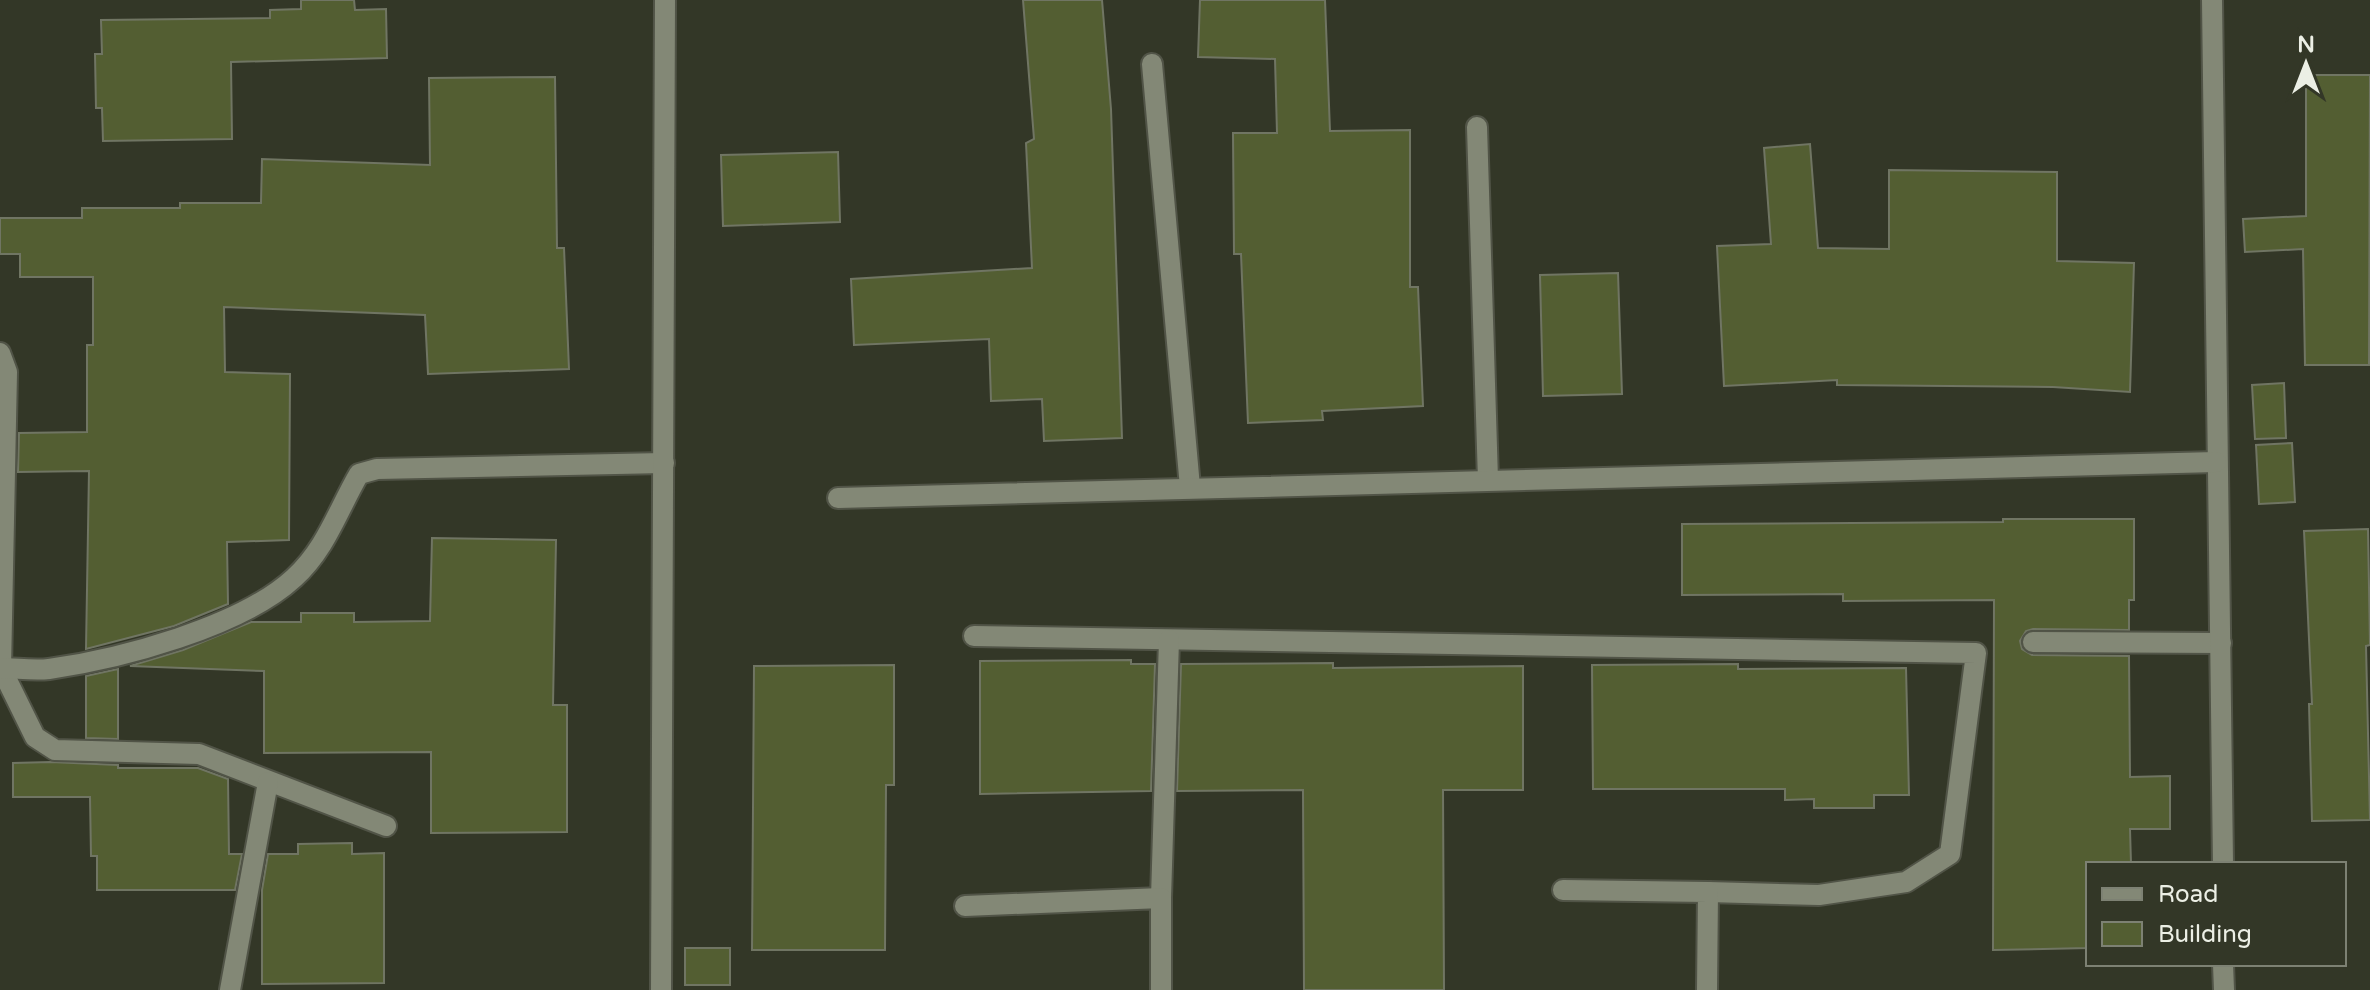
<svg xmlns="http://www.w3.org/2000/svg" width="2370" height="990" viewBox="0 0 2370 990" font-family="'Varela Round',sans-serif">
<rect width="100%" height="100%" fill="#333727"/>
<!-- building -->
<g fill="#535e32" stroke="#707563" stroke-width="2">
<polygon points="301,0 354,0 355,10 386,9 387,58 231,62 232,139 103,141 102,108 96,108 95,54 102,54 101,20 270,18 270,10 301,9"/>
<polygon points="1023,0 1102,0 1111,109 1122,438 1044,441 1042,399 991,401 989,339 854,345 851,279 1032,268 1026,143 1034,139"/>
<polygon points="1200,0 1325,0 1330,131 1410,130 1410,287 1418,287 1423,406 1322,411 1323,420 1248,423 1241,254 1234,254 1233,133 1277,133 1275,59 1198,57"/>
<polygon points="2306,75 2370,75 2369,365 2305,365 2303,249 2245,252 2243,219 2306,216"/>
<polygon points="555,77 557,248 564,248 569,369 428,374 425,315 224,307 225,372 290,374 289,540 227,542 228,604 174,626 86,649 89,471 18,472 19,433 87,432 87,345 93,345 93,277 20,277 20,254 0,254 0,218 82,218 82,208 180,208 180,203 261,203 262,159 430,165 429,78"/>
<polygon points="1810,144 1818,248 1889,249 1889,170 2057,172 2057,261 2134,263 2130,392 2053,387 1837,385 1837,380 1724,386 1717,246 1771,244 1764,148"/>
<polygon points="838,152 840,222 723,226 721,155"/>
<polygon points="1618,273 1622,394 1543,396 1540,275"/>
<polygon points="2284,383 2286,438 2255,439 2252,385"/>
<polygon points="2292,443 2295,502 2259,504 2256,445"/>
<polygon points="2003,519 2134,519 2134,600 2129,600 2129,630 2033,629 2026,631 2020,641 2022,649 2032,655 2129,656 2130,777 2170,776 2170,829 2130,829 2131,864 2088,864 2088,948 1993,950 1994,600 1843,601 1843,594 1682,595 1682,524 2003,522"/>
<polygon points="2368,529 2370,645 2366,646 2370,820 2312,821 2309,704 2312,704 2304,531"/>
<polygon points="432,538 556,540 553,705 567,705 567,832 431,833 431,752 264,753 264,671 130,666 183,650 251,622 301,622 301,613 354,613 354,622 430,621"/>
<polygon points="1131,660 1131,664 1155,664 1151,791 980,794 980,661"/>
<polygon points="1333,663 1333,668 1523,666 1523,790 1443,790 1444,990 1304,990 1303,790 1177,791 1181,664"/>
<polygon points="1738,664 1738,669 1906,668 1909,795 1874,795 1874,808 1814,808 1814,799 1785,800 1785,789 1593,789 1592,665"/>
<polygon points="894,665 894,785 886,785 885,950 752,950 754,666"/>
<polygon points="118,669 118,739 86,738 86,676"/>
<polygon points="51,762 118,765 118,768 198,768 228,779 229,854 242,854 235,890 97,890 97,856 91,856 90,797 13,797 13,763"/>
<polygon points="352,843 352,854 384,853 384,983 262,984 262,890 268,854 298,854 298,844"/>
<rect x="685" y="948" width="45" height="37"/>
</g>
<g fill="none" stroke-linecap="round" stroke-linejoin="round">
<defs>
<g id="lane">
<polyline points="1152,64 1190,487"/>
<polyline points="1477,127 1488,480"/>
<polyline points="2033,642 2221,643"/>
</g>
<g id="street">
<polyline points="2212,0 2223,864"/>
<polyline points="0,353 7,372 1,668 35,737 55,750 199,754 386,826"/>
<polyline points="838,498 2216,462"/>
<polyline points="974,636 1976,653 1950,854 1906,882 1819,895 1708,892"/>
<path d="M 0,668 C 16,668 33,671 49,669 C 120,659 241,627 294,578 C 326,549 338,510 359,474 L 377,469 L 664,463"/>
<polyline points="1563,890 1708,892 1707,990"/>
<polyline points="1161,898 1169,640"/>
<polyline points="965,906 1161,898 1161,990"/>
<polyline points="2223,964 2224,990"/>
<polyline points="230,990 268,782"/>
<polyline points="661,990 665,0"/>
</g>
</defs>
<!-- lane casing -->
<use href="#lane" stroke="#515447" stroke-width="24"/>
<!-- street casing -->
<use href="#street" stroke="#515447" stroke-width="24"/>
<!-- lane -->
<use href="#lane" stroke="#838876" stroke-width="20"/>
<!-- street -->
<use href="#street" stroke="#838876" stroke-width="20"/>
</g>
<!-- legend -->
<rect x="2086" y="862" width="260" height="104" fill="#333727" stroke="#7d8173" stroke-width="2"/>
<rect x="2102" y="888" width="40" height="12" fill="#838876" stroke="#7d8173" stroke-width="2"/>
<text x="2158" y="902" font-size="24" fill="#ecefe5">Road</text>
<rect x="2102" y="922" width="40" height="24" fill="#535e32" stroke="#7d8173" stroke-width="2"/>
<text x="2158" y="942" font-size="24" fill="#ecefe5">Building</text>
<!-- north arrow -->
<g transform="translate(2306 64)" stroke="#333727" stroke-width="6" paint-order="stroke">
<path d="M0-6L14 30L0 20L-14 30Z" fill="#ecefe5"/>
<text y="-12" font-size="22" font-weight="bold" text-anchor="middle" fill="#ecefe5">N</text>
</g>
</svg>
